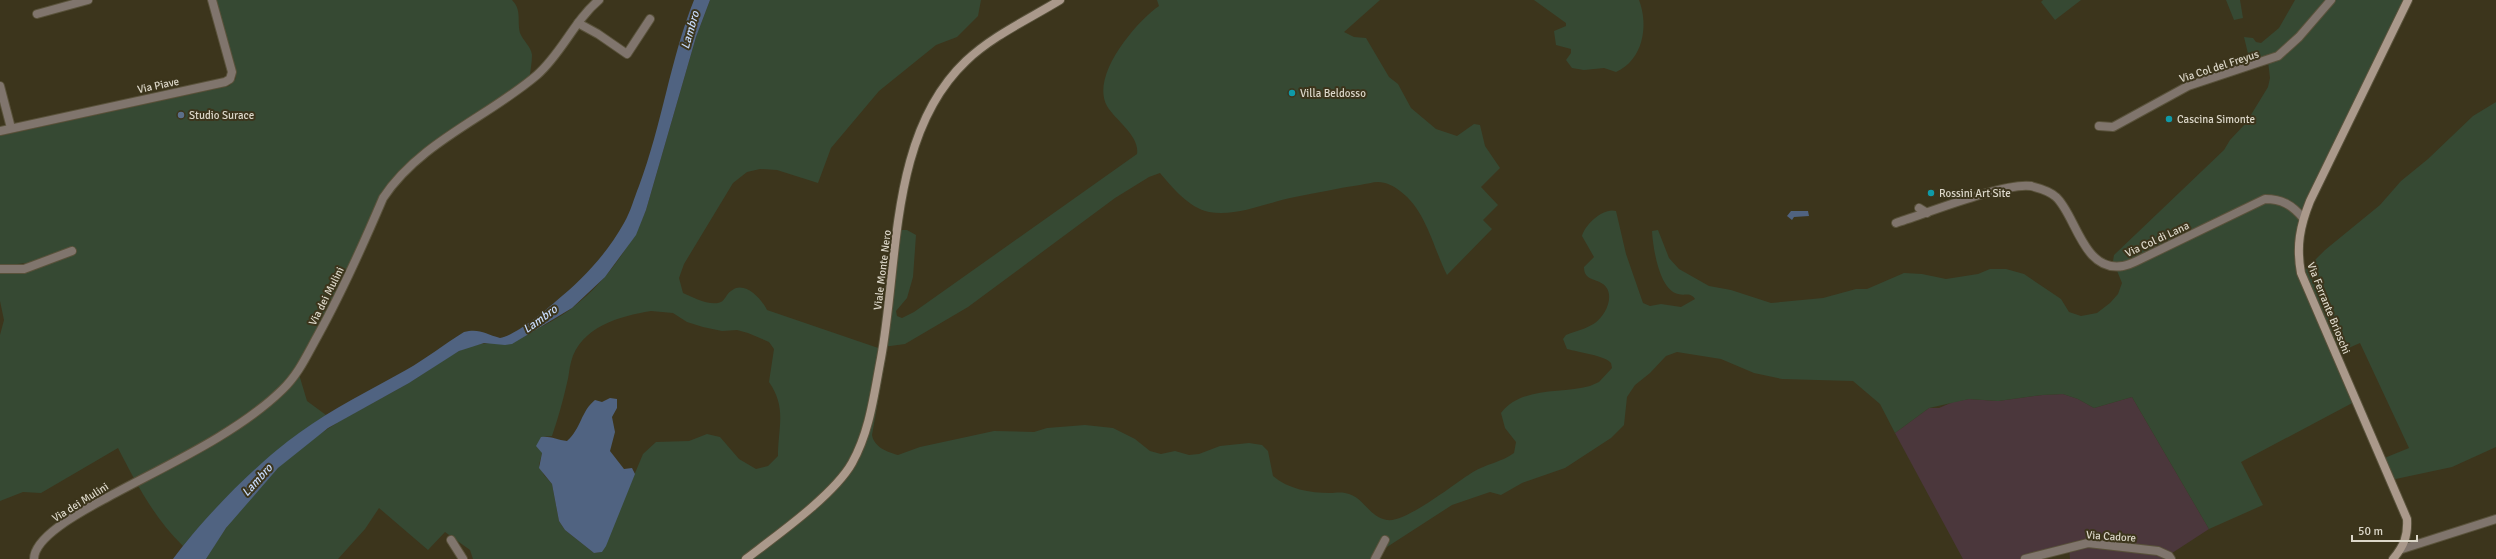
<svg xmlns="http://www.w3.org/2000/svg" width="2496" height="559" viewBox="0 0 2496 559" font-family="Signika,sans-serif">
<rect width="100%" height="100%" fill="#3c351c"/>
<!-- industrial -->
<polygon fill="#4b373c" points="2063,394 2078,399 2094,408 2132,397 2209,529 2169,555 2171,559 2070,559 2069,547 2025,559 1963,559 1895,433 1929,408 1939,408 1953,402 1969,399 1998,401 2042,395"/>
<!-- green -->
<g fill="#364933" fill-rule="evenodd">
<path d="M 215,0 L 512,0 C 522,10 517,20 520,33 C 523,41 531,46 532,55 C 532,63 530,73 529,81 L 454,132 L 390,186 L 298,371 L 307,401 L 326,415 C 273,450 224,496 183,546 C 154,518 136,483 118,448 L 41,493 L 23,492 L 0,501 L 0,335 L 4,320 L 0,301 L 0,272 L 33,270 L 61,259 L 0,266 L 0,136 L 229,86 L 236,78 Z"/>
<path d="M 710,0 L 981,0 L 978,16 L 957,37 L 936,45 L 879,91 L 831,148 L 818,183 L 777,170 L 760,169 L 747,172 L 733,183 L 684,264 L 679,278 L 683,293 C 692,297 707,305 718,303 C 725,302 726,294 731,291 C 744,280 761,298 767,310 L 887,351 L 872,435 C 874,447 887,452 898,455 L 920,447 L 994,431 L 1034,432 L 1047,428 L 1085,425 L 1113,428 L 1135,439 L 1150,451 L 1161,454 L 1175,451 L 1189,455 L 1199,454 L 1220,446 L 1249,443 L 1262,445 L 1268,451 L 1273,476 C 1288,489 1310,493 1330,493 C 1334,493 1340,492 1345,493 C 1364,496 1368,517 1387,520 C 1406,523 1455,483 1473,472 C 1486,464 1502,462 1514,453 L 1516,442 L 1505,428 L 1501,413 C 1522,386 1561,394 1590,386 L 1599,382 L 1612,368 L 1611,363 C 1606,356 1578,352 1567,349 L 1563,339 L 1566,335 C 1576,331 1586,329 1595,323 C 1606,315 1616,294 1603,284 C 1594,278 1584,280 1584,267 L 1594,257 L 1582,236 C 1585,224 1604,207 1616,211 L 1626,254 L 1643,303 L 1650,306 L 1661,304 L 1681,307 L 1695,299 C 1690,292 1685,296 1678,294 C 1659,290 1653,247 1652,231 L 1658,230 L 1669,258 L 1679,269 L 1709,286 L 1731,290 L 1771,303 L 1823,298 L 1856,289 L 1867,289 L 1904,273 L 1922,274 L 1946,279 L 1978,274 L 1990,269 L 2006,269 L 2024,274 L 2061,299 L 2069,312 L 2081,316 L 2097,313 L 2110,303 L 2118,294 L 2122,283 L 2113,261 L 2114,255 L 2224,150 L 2230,140 L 2246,123 L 2268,87 L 2270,78 L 2268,61 L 2251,66 L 2244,37 L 2253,38 L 2256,42 L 2261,43 L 2279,28 L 2295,0 L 2408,0 L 2303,218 L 2302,273 L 2325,250 L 2380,205 L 2401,181 L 2428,159 L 2473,116 L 2496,102 L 2496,447 L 2452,467 L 2391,480 L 2382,459 L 2409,448 L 2360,343 L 2335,354 L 2356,401 L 2241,462 L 2263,505 L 2209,529 L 2132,397 L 2094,408 L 2078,399 L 2063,394 L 2042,395 L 1998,401 L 1969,399 L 1929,408 L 1895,433 L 1880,404 L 1853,381 L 1782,379 L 1754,373 L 1721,359 L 1677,352 L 1666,356 L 1650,373 L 1635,385 L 1627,397 L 1624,425 L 1611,438 L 1565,468 L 1522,483 L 1501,495 L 1490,492 L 1452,505 L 1387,547 L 1376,549 L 1371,559 L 752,559 L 767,548 L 765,545 L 746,559 L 473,559 L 470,550 L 445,532 L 428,550 L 379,508 L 365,529 L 338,559 L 206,559 C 236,508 279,460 329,428 C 355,411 384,398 410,382 C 427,372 442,360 459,351 C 470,345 479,344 490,343 C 503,342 519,336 531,331 C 583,312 626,259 646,210 L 696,37 ZM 651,311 L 673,313 L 687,322 L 703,327 L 722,331 L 737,330 L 748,333 L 769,342 L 774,349 L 769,382 C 787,408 778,427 778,456 L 768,466 L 756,469 L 739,459 L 720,437 L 707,434 L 689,441 L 656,442 L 643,454 L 602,552 L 594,553 L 565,530 L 559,521 L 552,484 L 544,475 L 539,465 L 542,453 L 541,437 L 552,436 C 558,418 563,401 567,383 C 569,376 569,369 571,362 C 580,327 620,316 651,311 Z"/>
<path d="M 1157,0 L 1380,0 L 1344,32 L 1354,37 L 1366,38 L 1389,77 L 1398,84 L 1411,108 L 1436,129 L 1457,136 L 1474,124 L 1480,125 L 1485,146 L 1500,168 L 1481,187 L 1498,205 L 1483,220 L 1492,229 L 1447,275 C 1433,247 1426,210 1400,191 C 1394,186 1386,182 1378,182 C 1373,182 1366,184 1360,185 C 1338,188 1317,193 1295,197 C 1268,202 1238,217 1209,212 C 1189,208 1172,187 1160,173 L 1149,177 L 1115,198 L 968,307 L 905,344 L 883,347 L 898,230 L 907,230 L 916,235 L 913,277 L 907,298 L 896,311 L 897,316 L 902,318 L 914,312 L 1137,154 C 1140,136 1116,121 1107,106 C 1090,76 1136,22 1159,6 Z"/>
<path d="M 1534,0 L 1639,0 C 1649,26 1643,60 1616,72 L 1604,68 L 1584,70 L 1572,68 L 1566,60 L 1571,53 L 1571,49 L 1556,45 L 1554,31 L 1566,26 L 1566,23 Z"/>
<polygon points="2043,0 2081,0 2055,20 2041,2"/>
<polygon points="2226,0 2240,0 2243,18 2234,20"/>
</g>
<!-- water -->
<g fill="#506381">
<path d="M 694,0 L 710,0 L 696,37 L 646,210 L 636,235 L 605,277 L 572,308 L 512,344 L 505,345 L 484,343 L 459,351 L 409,383 L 328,428 L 278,468 L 226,528 L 206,559 L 173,559 C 204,517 257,463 299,433 C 332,409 370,390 406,370 C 426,359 444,344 464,332 C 479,328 486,334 500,338 C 514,336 544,312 555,302 C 583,279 606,255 624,223 C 631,211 634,198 639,186 C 662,125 670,60 694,0 Z"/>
<polygon points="1791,211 1808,211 1809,216 1794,217 1792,220 1787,216"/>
<path d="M 610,398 L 617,399 L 617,408 L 612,417 L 615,432 L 610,451 L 624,469 L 632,468 L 635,474 L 606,546 L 602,552 L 594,553 L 565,530 L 559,521 L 552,484 L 539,468 L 542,453 L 536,446 L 541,437 C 551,436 557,440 567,441 C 581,429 581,411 595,400 L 602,402 Z"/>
</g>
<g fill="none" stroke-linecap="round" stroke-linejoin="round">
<defs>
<g id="street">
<polyline points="37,14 88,0"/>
<polyline points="578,23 598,34 627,54 650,19"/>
<polyline points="0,86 11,128"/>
<polyline points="2099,126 2113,127 2188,86 2278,56 2299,37 2331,0"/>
<polyline points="0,131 225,82 230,79 232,72 212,0"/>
<polyline points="1919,208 1927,213"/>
<path d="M 1896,223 C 1925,214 2005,182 2031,186 C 2039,188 2050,191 2056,197 C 2076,215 2083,273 2123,266 C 2130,265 2137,261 2143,258 L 2265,199 C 2282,199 2292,205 2303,218"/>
<polyline points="0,269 24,269 72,251"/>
<polyline points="451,540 463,559"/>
<polyline points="2402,549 2496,519"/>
<path d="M 34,559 C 34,535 88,508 108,497 C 163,467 237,434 282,390 C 298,375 307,355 317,337 C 342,292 363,245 383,198 C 420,142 488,117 537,75 C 562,53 574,21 599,0"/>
<polyline points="1375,559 1385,540"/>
<polyline points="2025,559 2088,543 2158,551 2169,556 2171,559"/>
</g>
<g id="secondary">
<path d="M 746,559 C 776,536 834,495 852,463 C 870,431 874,394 881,358 C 899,261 889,134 966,61 C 992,36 1029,19 1060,0"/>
<path d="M 2393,559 C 2404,546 2408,536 2407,519 L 2301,273 C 2296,246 2300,226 2310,201 L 2408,0"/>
</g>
</defs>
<!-- street casing -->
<use href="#street" stroke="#59523b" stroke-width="10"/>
<!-- secondary casing -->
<use href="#secondary" stroke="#59523b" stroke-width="10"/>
<!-- street -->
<use href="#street" stroke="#80756d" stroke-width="8"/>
<!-- secondary -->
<use href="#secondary" stroke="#aa998b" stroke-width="8"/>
</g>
<!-- markers -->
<g fill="#0f9aa8" stroke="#3c351c" stroke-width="1.5">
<circle cx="1292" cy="93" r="4"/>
<circle cx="2169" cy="119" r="4"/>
<circle cx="1931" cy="193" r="4"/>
</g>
<circle fill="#5c6f8a" stroke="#3c351c" stroke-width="1.5" cx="181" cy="115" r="4"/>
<g text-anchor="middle" stroke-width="4" stroke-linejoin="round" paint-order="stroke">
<!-- street labels -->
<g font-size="11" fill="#dcd7c9" stroke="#3c351c">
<text transform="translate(2219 66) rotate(-18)" y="4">Via Col del Freyus</text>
<text transform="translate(158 85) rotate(-12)" y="4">Via Piave</text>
<text transform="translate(2157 239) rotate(-25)" y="4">Via Col di Lana</text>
<text transform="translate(882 270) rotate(-83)" y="4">Viale Monte Nero</text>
<text transform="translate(326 296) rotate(-63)" y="4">Via dei Mulini</text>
<text transform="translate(2329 308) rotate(68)" y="4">Via Ferrante Brioschi</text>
<text transform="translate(80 502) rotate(-32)" y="4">Via dei Mulini</text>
<text transform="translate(2111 536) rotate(4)" y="4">Via Cadore</text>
</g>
<!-- poi labels -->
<g font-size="11" fill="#dcd7c9" stroke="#3c351c" text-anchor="start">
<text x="1300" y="97">Villa Beldosso</text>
<text x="189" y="119">Studio Surace</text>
<text x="2177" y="123">Cascina Simonte</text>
<text x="1939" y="197">Rossini Art Site</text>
</g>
<!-- water labels -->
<g font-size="12" font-style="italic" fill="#c7dbfc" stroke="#3c351c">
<text transform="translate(690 30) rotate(-74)" y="4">Lambro</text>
<text transform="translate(540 319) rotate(-36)" y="4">Lambro</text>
<text transform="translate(257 480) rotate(-48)" y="4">Lambro</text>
</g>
</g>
<!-- scale -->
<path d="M2352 535v6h65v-6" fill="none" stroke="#dcd7c9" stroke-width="2"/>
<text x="2358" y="535" font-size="12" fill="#dcd7c9" stroke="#3c351c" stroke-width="3" paint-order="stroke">50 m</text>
</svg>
